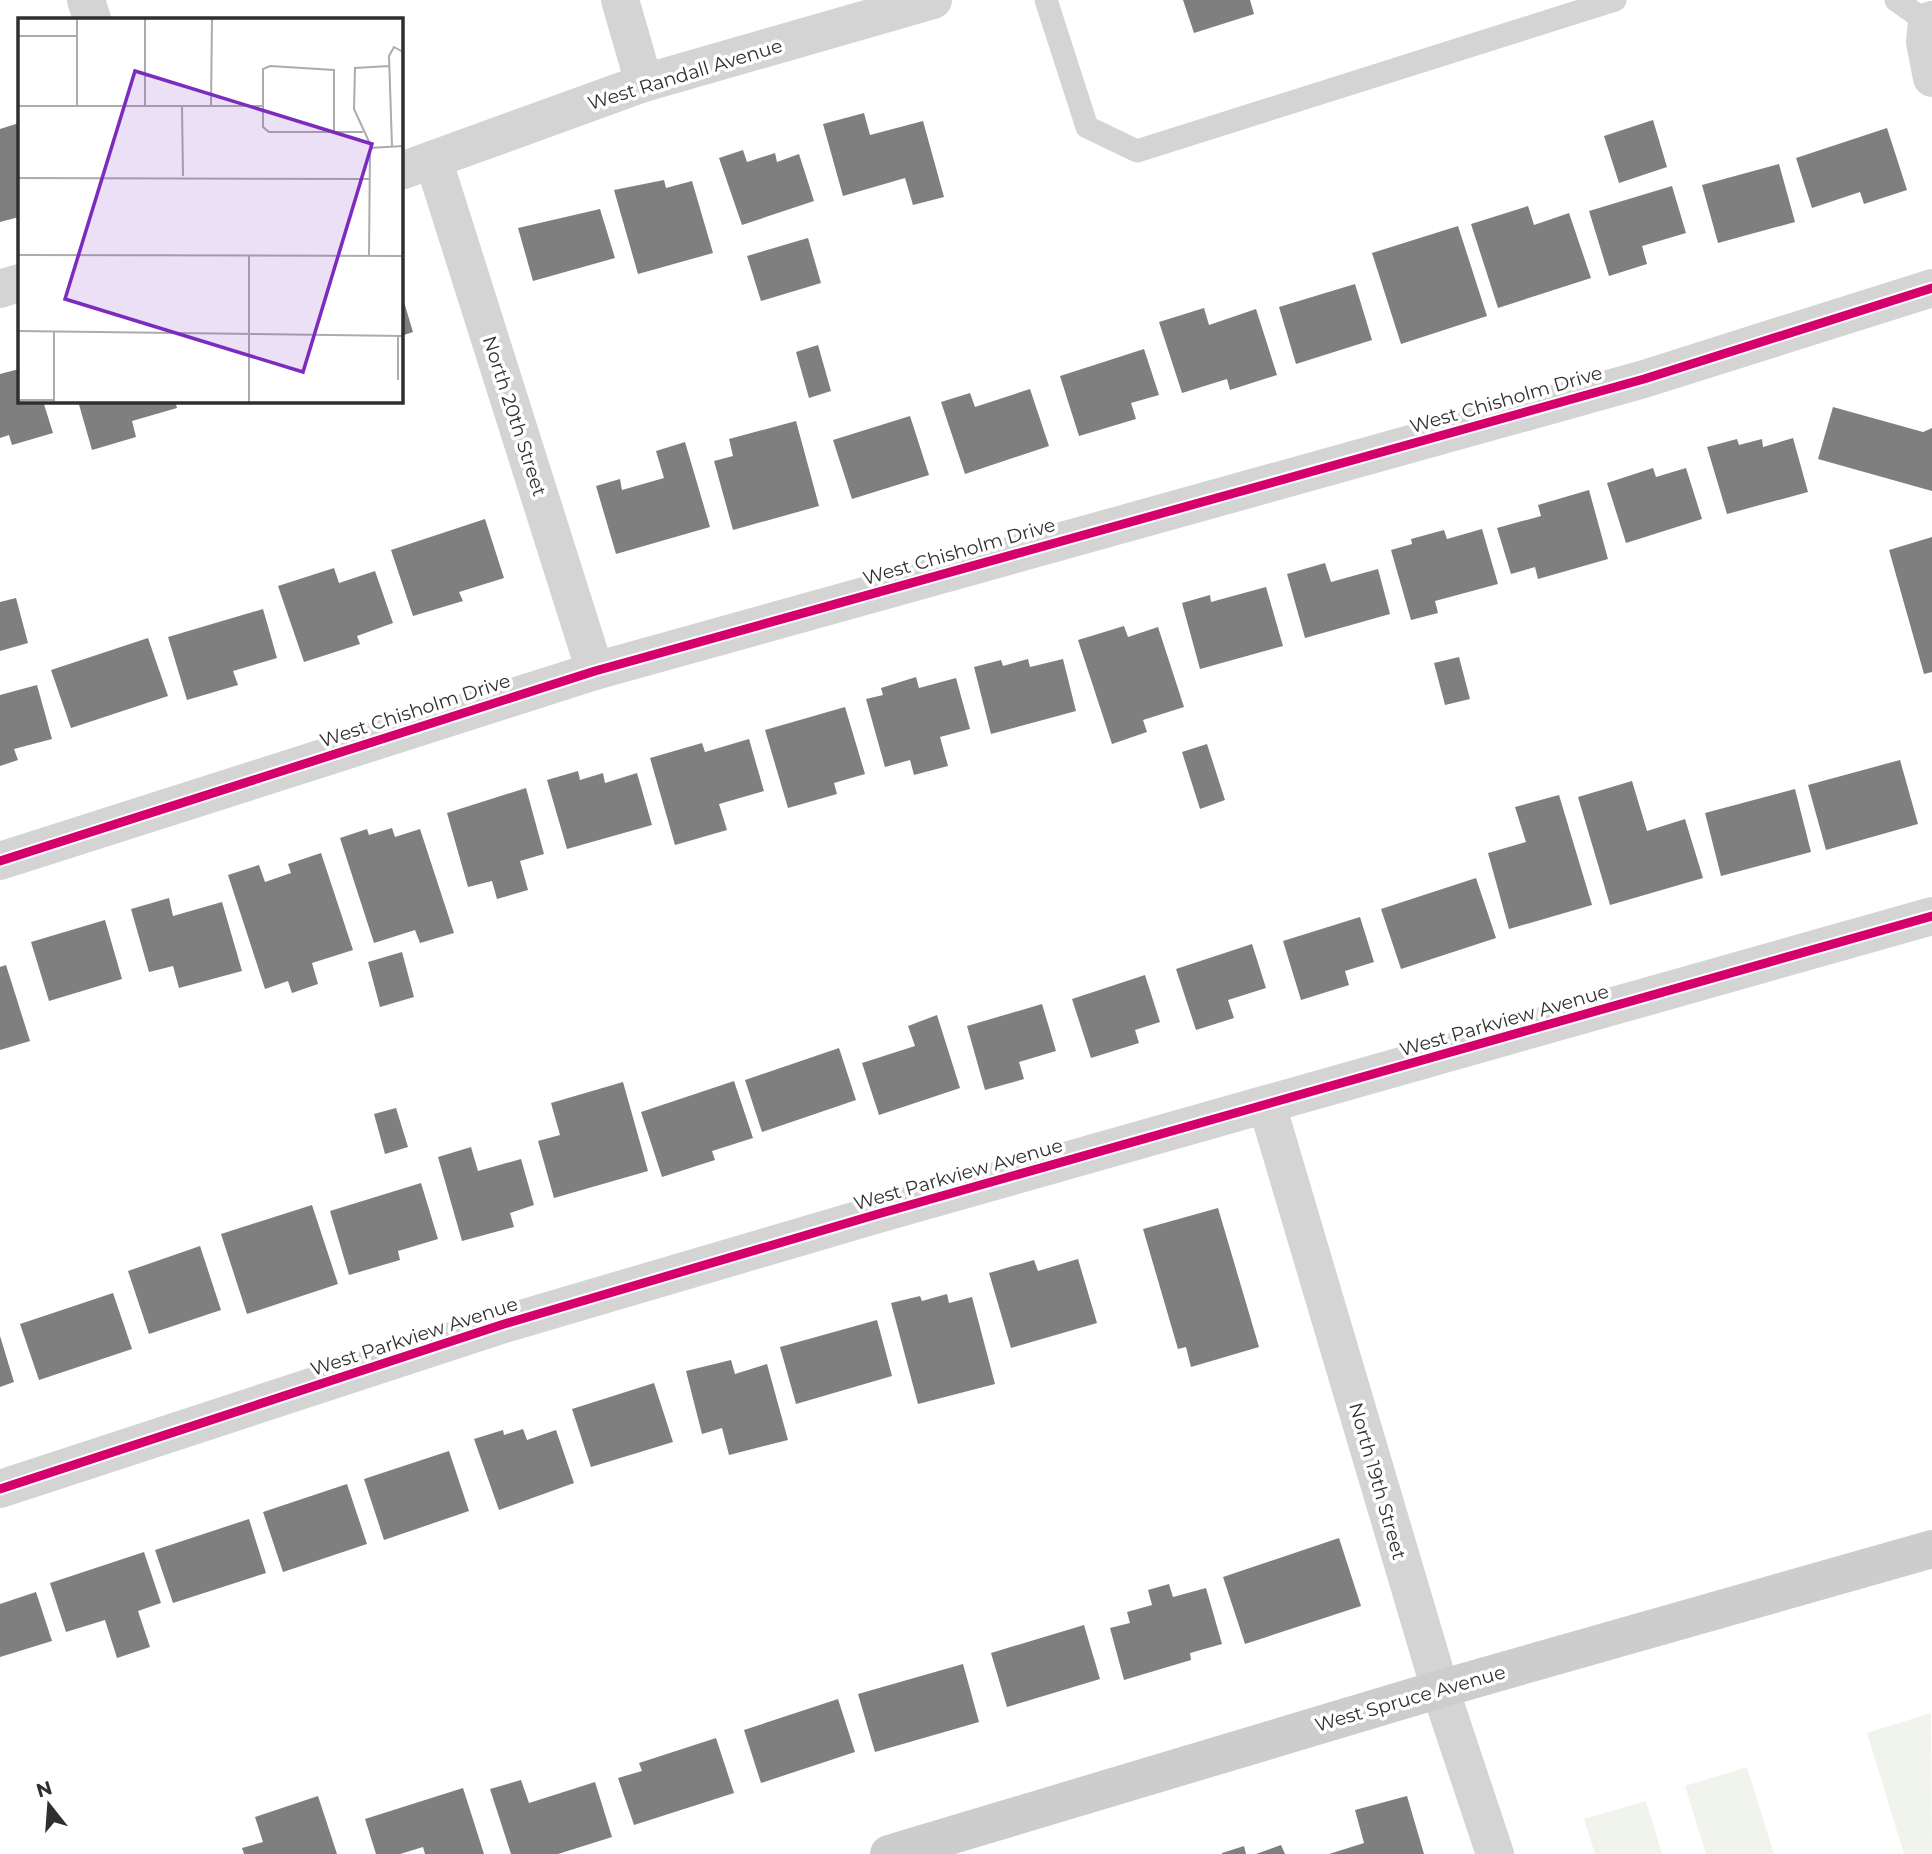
<svg xmlns="http://www.w3.org/2000/svg" width="1932" height="1854" viewBox="0 0 1932 1854" font-family="Montserrat,sans-serif">
<rect width="100%" height="100%" fill="#fff"/>
<!-- green -->
<g fill="#f1f4ed">
<polygon points="1931,1713 1932,1854 1904,1854 1867,1733"/>
<polygon points="1747,1767 1774,1854 1706,1854 1685,1786"/>
<polygon points="1646,1801 1662,1854 1595,1854 1584,1819"/>
</g>
<!-- building -->
<g fill="#7f7f7f">
<polygon points="1183,0 1250,0 1254,14 1194,33"/>
<polygon points="864,113 870,135 923,121 944,197 913,205 905,178 843,196 823,124"/>
<polygon points="1653,120 1667,167 1619,183 1604,136"/>
<polygon points="19,123 19,217 0,222 0,129"/>
<polygon points="1887,128 1907,190 1864,204 1860,192 1812,208 1796,158"/>
<polygon points="743,150 747,162 775,153 777,162 799,154 814,201 742,225 719,158"/>
<polygon points="1779,164 1795,222 1718,243 1702,185"/>
<polygon points="664,180 666,188 692,181 713,253 638,274 614,190"/>
<polygon points="1672,186 1686,233 1642,246 1647,264 1609,276 1589,211"/>
<polygon points="1528,206 1534,225 1569,213 1591,278 1498,308 1471,224"/>
<polygon points="600,209 615,258 533,281 518,228"/>
<polygon points="1458,226 1487,316 1401,344 1372,253"/>
<polygon points="808,238 821,283 761,301 747,256"/>
<polygon points="1355,284 1372,340 1296,364 1279,307"/>
<polygon points="401,292 413,332 401,336"/>
<polygon points="1204,308 1209,325 1256,309 1277,375 1230,390 1227,379 1182,393 1159,322"/>
<polygon points="818,345 831,391 809,398 796,352"/>
<polygon points="1144,349 1159,395 1131,403 1136,419 1079,436 1060,376"/>
<polygon points="19,369 19,401 43,401 53,433 12,445 9,435 0,438 0,374"/>
<polygon points="1030,389 1049,446 965,474 941,402 970,393 975,407"/>
<polygon points="78,401 175,401 177,408 132,421 136,437 92,450"/>
<polygon points="1833,407 1923,432 1932,428 1932,491 1818,459"/>
<polygon points="910,416 929,475 852,499 833,440"/>
<polygon points="796,421 819,506 733,530 714,461 733,456 729,439"/>
<polygon points="1793,438 1808,492 1727,514 1707,447 1737,439 1739,445 1762,439 1763,447"/>
<polygon points="685,442 710,527 616,554 596,486 620,479 622,490 664,478 656,451"/>
<polygon points="1653,468 1656,477 1686,468 1702,519 1626,543 1607,483"/>
<polygon points="1589,490 1608,559 1538,579 1535,567 1511,574 1497,528 1541,516 1538,505"/>
<polygon points="485,519 504,578 459,592 463,601 413,616 391,550"/>
<polygon points="1482,529 1498,584 1435,601 1438,613 1411,620 1391,550 1412,544 1411,539 1444,530 1447,539"/>
<polygon points="1932,537 1932,672 1924,674 1889,550"/>
<polygon points="1325,563 1331,582 1378,569 1390,614 1305,638 1287,574"/>
<polygon points="334,568 339,583 375,571 393,623 357,636 360,644 304,662 278,586"/>
<polygon points="1266,587 1283,646 1200,669 1182,603 1210,595 1211,602"/>
<polygon points="16,598 28,643 0,651 0,602"/>
<polygon points="263,609 277,658 233,671 238,685 187,700 168,637"/>
<polygon points="1124,626 1128,637 1158,627 1184,707 1143,720 1147,732 1112,744 1078,640"/>
<polygon points="148,638 168,696 71,728 51,670"/>
<polygon points="1459,657 1470,699 1445,705 1434,663"/>
<polygon points="1028,659 1030,667 1063,659 1076,711 991,734 974,667 1001,660 1003,666"/>
<polygon points="916,677 919,688 956,678 970,729 940,737 948,766 914,775 910,760 885,767 866,699 883,695 881,688"/>
<polygon points="37,685 52,739 14,749 18,760 0,766 0,695"/>
<polygon points="845,707 865,774 834,783 837,794 788,808 765,730"/>
<polygon points="749,739 764,791 719,804 727,830 675,845 650,758 702,743 705,752"/>
<polygon points="1207,744 1225,800 1200,809 1182,752"/>
<polygon points="1900,760 1918,824 1826,850 1808,785"/>
<polygon points="578,771 580,780 603,773 605,783 637,773 652,825 567,849 547,780"/>
<polygon points="1632,781 1647,831 1685,819 1703,878 1610,905 1578,797"/>
<polygon points="526,788 544,854 520,861 528,890 497,899 492,881 468,887 447,813"/>
<polygon points="1795,789 1811,852 1721,876 1705,813"/>
<polygon points="1559,795 1592,905 1509,929 1488,853 1526,842 1515,807"/>
<polygon points="392,828 395,837 420,829 454,933 420,943 415,930 374,943 340,838 367,829 369,835"/>
<polygon points="321,853 353,950 312,963 318,984 292,993 288,981 265,989 228,875 259,865 265,882 291,873 288,864"/>
<polygon points="1476,878 1496,938 1401,969 1381,909"/>
<polygon points="169,898 173,916 222,902 242,971 179,988 173,966 149,972 131,909"/>
<polygon points="1360,917 1374,962 1345,971 1349,985 1301,1000 1283,941"/>
<polygon points="105,920 122,979 49,1001 31,942"/>
<polygon points="1252,944 1266,988 1228,1000 1234,1018 1196,1030 1176,969"/>
<polygon points="402,952 414,997 380,1007 368,962"/>
<polygon points="6,965 30,1041 0,1050 0,967"/>
<polygon points="1145,975 1160,1022 1135,1030 1139,1043 1091,1058 1072,999"/>
<polygon points="1042,1004 1056,1051 1019,1062 1024,1079 985,1090 967,1026"/>
<polygon points="937,1015 960,1088 879,1115 862,1063 915,1046 908,1026"/>
<polygon points="839,1048 856,1100 762,1132 745,1080"/>
<polygon points="734,1081 753,1138 712,1151 715,1160 662,1177 641,1112"/>
<polygon points="623,1082 648,1171 554,1198 538,1141 560,1135 551,1103"/>
<polygon points="396,1108 408,1147 385,1154 374,1114"/>
<polygon points="471,1147 478,1171 521,1159 534,1205 510,1213 514,1227 462,1241 438,1157"/>
<polygon points="421,1183 438,1239 398,1251 400,1260 349,1275 330,1211"/>
<polygon points="312,1205 338,1284 247,1314 221,1234"/>
<polygon points="1218,1208 1259,1347 1191,1367 1186,1347 1178,1349 1143,1229"/>
<polygon points="200,1246 221,1310 149,1334 128,1271"/>
<polygon points="1078,1259 1097,1323 1011,1348 989,1273 1034,1260 1038,1271"/>
<polygon points="113,1293 132,1349 39,1380 20,1324"/>
<polygon points="947,1294 949,1303 972,1297 995,1384 918,1404 891,1303 920,1296 922,1301"/>
<polygon points="877,1320 892,1376 796,1404 780,1347"/>
<polygon points="0,1336 14,1382 0,1387"/>
<polygon points="731,1360 735,1374 767,1364 788,1440 729,1455 722,1428 702,1434 686,1371"/>
<polygon points="654,1383 673,1442 591,1467 572,1409"/>
<polygon points="523,1429 527,1440 556,1430 574,1483 499,1510 474,1439 503,1430 504,1435"/>
<polygon points="449,1451 469,1511 384,1540 364,1479"/>
<polygon points="347,1484 367,1544 283,1572 263,1512"/>
<polygon points="249,1519 266,1573 173,1603 155,1550"/>
<polygon points="1339,1538 1361,1606 1245,1644 1223,1577"/>
<polygon points="144,1552 161,1603 138,1611 150,1647 117,1658 105,1620 66,1632 50,1583"/>
<polygon points="1169,1584 1173,1597 1206,1588 1222,1644 1190,1653 1191,1660 1124,1680 1110,1628 1130,1623 1127,1612 1152,1605 1148,1590"/>
<polygon points="36,1592 52,1641 0,1657 0,1604"/>
<polygon points="1084,1625 1100,1679 1007,1707 991,1653"/>
<polygon points="963,1664 979,1722 875,1752 858,1694"/>
<polygon points="838,1699 855,1752 761,1783 744,1730"/>
<polygon points="716,1738 734,1793 634,1825 618,1778 642,1771 639,1763"/>
<polygon points="521,1780 529,1803 595,1782 612,1837 558,1854 511,1854 490,1789"/>
<polygon points="463,1788 484,1854 425,1854 423,1847 400,1854 376,1854 365,1819"/>
<polygon points="318,1796 337,1854 244,1854 242,1848 263,1842 255,1817"/>
<polygon points="1407,1796 1424,1854 1329,1854 1364,1843 1355,1810"/>
<polygon points="1281,1845 1285,1854 1256,1854"/>
<polygon points="1244,1846 1246,1854 1222,1854 1222,1853"/>
</g>
<g fill="none" stroke-linecap="round" stroke-linejoin="round">
<!-- lane -->
<g stroke="#d4d4d4" stroke-width="23">
<polyline points="1046,0 1087,127 1137,151 1615,0"/>
<polyline points="1896,0 1927,22"/>
</g>
<!-- street -->
<g stroke="#d4d4d4" stroke-width="38">
<polyline points="86,0 92,19"/>
<polyline points="620,0 644,83"/>
<polyline points="1932,20 1927,22 1925,42 1932,78"/>
<polyline points="434,162 595,671"/>
<polyline points="401,171 644,83 933,0"/>
<polyline points="0,289 19,283"/>
<polyline points="0,861 595,671 1644,379 1932,288"/>
<polyline points="1267,1105 1440,1689 1495,1854"/>
<polyline points="0,1489 504,1324 878,1214 1932,916"/>
</g>
<!-- secondary -->
<polyline stroke="#cdcdcd" stroke-width="38" points="889,1854 1440,1689 1932,1549"/>
<defs>
<g id="cycleway">
<polyline points="0,861 595,671 1644,379 1932,288"/>
<polyline points="0,1489 504,1324 878,1214 1932,916"/>
</g>
</defs>
<!-- cycleway casing -->
<use href="#cycleway" stroke="#fff" stroke-width="13"/>
<!-- cycleway -->
<use href="#cycleway" stroke="#d6006c" stroke-width="9"/>
</g>
<g text-anchor="middle" stroke-width="7" stroke-linejoin="round" paint-order="stroke">
<!-- street labels -->
<g font-size="19" fill="#2f2f2f" stroke="#fff">
<text transform="translate(685 74) rotate(-17)" y="7">West Randall Avenue</text>
<text transform="translate(1506 399) rotate(-16)" y="7">West Chisholm Drive</text>
<text transform="translate(515 416) rotate(72)" y="7">North 20th Street</text>
<text transform="translate(959 551) rotate(-16)" y="7">West Chisholm Drive</text>
<text transform="translate(415 710) rotate(-18)" y="7">West Chisholm Drive</text>
<text transform="translate(1504 1020) rotate(-16)" y="7">West Parkview Avenue</text>
<text transform="translate(958 1174) rotate(-16)" y="7">West Parkview Avenue</text>
<text transform="translate(414 1336) rotate(-18)" y="7">West Parkview Avenue</text>
<text transform="translate(1378 1481) rotate(74)" y="7">North 19th Street</text>
<text transform="translate(1410 1698) rotate(-16)" y="7">West Spruce Avenue</text>
</g>
</g>
<!-- overview -->
<g transform="translate(18 18)">
<rect width="385" height="385" fill="#fff"/>
<path fill="none" stroke="#acacac" stroke-width="2" d="M 59,1 L 59,88M 0,18 L 60,18M 193,87 L 194,1M 0,88 L 245,88M 127,89 L 127,1M 164,89 L 165,158M 316,114 L 316,52 L 252,48 L 245,51 L 245,109 L 251,114 L 345,114M 353,128 L 336,91 L 337,50 L 371,48M 374,128 L 371,38 L 376,29 L 385,34M 0,160 L 351,161M 0,237 L 385,238M 231,237 L 231,384M 351,238 L 352,130 L 385,128M 0,313 L 385,318M 36,313 L 36,384M 380,318 L 380,362M 0,382 L 36,382"/>
<path fill="#7b2cbf" fill-opacity="0.15" stroke="#7b2cbf" stroke-width="3.5" d="M 117,53 L 354,126 L 285,354 L 47,281 Z"/>
<rect width="385" height="385" fill="none" stroke="#2f2f2f" stroke-width="3.5"/>
</g>
<!-- north arrow -->
<g transform="translate(49 1805) rotate(343)" stroke="#ffffff" stroke-width="5" paint-order="stroke">
<path d="M0-5L12 26L0 18L-12 26Z" fill="#2f2f2f"/>
<text y="-10" font-size="19" font-weight="bold" text-anchor="middle" fill="#2f2f2f">N</text>
</g>
</svg>
